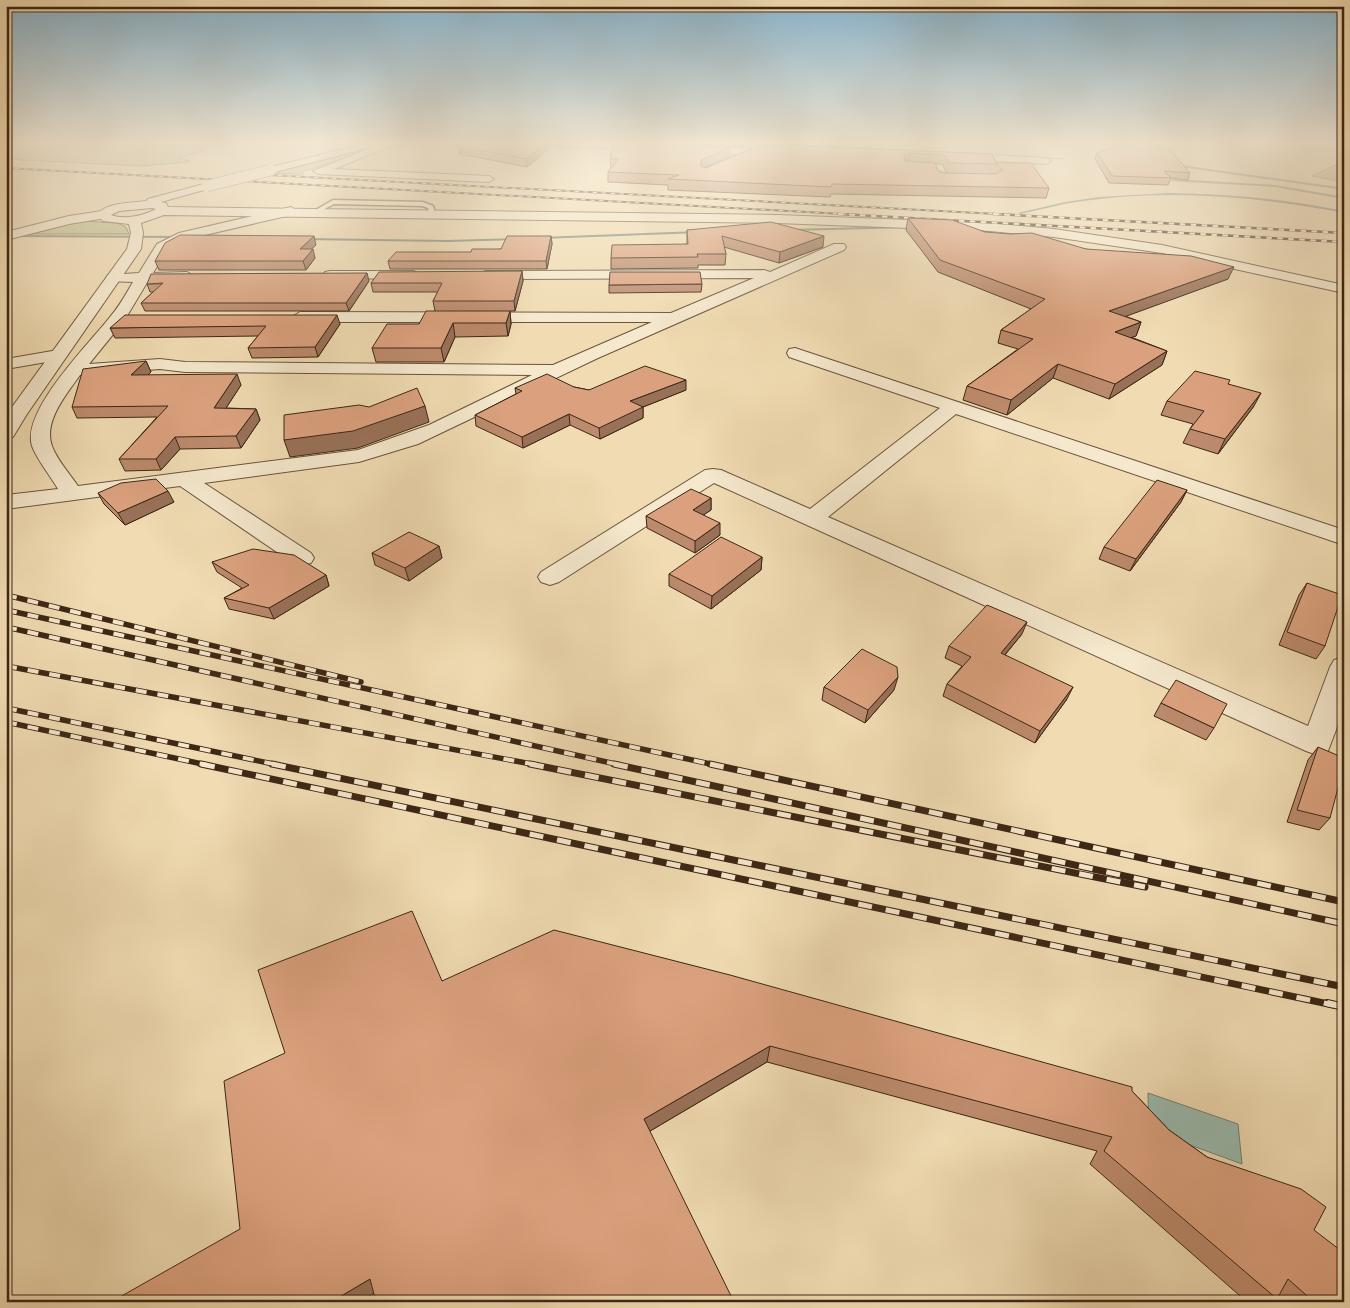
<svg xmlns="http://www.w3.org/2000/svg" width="1350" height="1308" viewBox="0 0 1350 1308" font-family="'IM FELL DW Pica',serif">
<rect width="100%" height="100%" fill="#f0dbb2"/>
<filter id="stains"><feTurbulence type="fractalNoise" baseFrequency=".004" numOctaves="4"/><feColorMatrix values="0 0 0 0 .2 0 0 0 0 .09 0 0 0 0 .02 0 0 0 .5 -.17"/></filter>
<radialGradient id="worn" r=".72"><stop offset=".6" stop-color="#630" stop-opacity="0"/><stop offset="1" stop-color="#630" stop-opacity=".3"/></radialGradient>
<!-- green -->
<g fill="#bbc08a" stroke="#7c7450">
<polygon points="209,144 204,148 203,151 178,158 190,161 189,162 140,166 6,159 6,151 24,147"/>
<polygon points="376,147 378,147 302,172 303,174 273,173"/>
<polygon points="1336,165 1344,166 1344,182 1312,176"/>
<polygon points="81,221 117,223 126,227 129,234 24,234"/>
</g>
<!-- water -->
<polygon fill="#9abbb0" stroke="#758072" points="1148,1093 1238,1124 1242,1164 1149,1130"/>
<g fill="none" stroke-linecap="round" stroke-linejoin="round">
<!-- stream -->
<g fill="#758072" fill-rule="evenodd">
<polygon points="91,141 147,141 6,145 6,143"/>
<polygon points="743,142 773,143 775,144 744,144"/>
<polygon points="1035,157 1062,158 1064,159 1036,159"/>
<polygon points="1174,164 1344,188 1344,190 1173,166"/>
<polygon points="1172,179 1275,185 1344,197 1344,199 1275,187 1171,181"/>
<path d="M 1170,193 C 1229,194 1286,199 1344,211 L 1344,213 C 1252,195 1157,188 1064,204 C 1050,207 1035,211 1020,214 L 1018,213 L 1065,202 L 1099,197 Z"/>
<polygon points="911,226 912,228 789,231 787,230 789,229"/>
<polygon points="698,231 699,233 541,239 539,238 541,237"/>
<polygon points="11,235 181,236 183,237 181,238 10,237"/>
<polygon points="304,238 448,240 516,238 518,239 516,240 448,242 303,240"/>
</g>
<defs>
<g id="service">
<polygon points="1344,160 1344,165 1340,165 1340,163"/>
<polygon points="333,200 423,202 433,206 435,213 430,214 428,208 422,206 334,204 319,212 314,211"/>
</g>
<g id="minor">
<polygon points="388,141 403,141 334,169 489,176 494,179 489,182 318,174 313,171"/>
<polygon points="497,141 648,144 653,147 648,150 502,144"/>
<polygon points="694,146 752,149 757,152 752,155 691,151 689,149"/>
<polygon points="957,153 1046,158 1051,161 1046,164 953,158 952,156"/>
<path d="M 291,207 L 297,211 L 295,214 L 188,239 L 167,250 L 153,273 L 187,272 L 194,276 L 187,280 L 148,281 L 124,321 L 89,364 L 160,359 L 185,362 L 553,365 L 652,322 L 300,322 L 292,317 L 300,312 L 671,313 L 754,278 L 485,279 L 478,275 L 485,271 L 764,270 L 770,272 L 834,244 L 844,244 L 846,247 L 844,250 L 598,358 L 418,444 L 359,462 L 204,483 L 311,553 L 314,558 L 311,563 L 302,565 L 293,563 L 180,486 L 6,509 L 6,495 L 58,489 C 51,477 36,458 32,446 C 21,411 89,344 110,317 C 119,307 126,294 133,282 L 108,281 L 106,278 L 108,275 L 139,273 L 157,244 L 179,233 ZM 160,369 L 185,372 L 532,375 L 429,425 L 358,450 L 78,486 C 70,474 57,460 52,446 C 43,421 67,394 80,375 Z"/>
<polygon points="102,211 106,212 108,215 106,218 69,224 6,240 6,232 69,216"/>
<polygon points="330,271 414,271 421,275 414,279 325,278 323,275 325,272"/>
<polygon points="795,348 1344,530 1344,545 956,414 828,517 1308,726 1330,667 1334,660 1344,657 1344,709 1328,751 1317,755 1306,751 714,483 559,582 550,585 541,582 538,577 541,572 705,470 713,469 721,470 810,509 940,408 789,357 787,353 789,349"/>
<polygon points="58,350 64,351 67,355 64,359 6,369 6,359"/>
</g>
<g id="tertiary">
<polygon points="376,141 394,141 271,173 266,170 267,168"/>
<polygon points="787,141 893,141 865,148 792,144"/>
<path d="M 207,183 L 211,184 L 211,188 L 161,202 L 166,203 L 168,207 L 777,215 L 990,223 L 1054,229 L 1162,245 L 1344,285 L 1344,293 L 1162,253 L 1054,237 L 990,231 L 777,223 L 164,215 L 141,223 L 143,233 L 141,249 L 27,414 L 13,437 L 6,439 L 7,414 L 127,249 L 131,233 L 129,224 L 103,221 L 96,215 C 108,202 130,203 146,201 L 148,199 ZM 152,208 L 156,209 C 143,216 124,220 111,215 L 119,211 Z"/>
</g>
</defs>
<!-- service casing -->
<use href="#service" stroke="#6a543c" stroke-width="3"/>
<!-- minor casing -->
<use href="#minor" stroke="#6a543c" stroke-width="2"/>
<!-- tertiary casing -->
<use href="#tertiary" stroke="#6a543c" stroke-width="2"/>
<!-- service -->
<use href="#service" fill="#f5e8cd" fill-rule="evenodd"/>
<!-- minor -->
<use href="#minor" fill="#f5e8cd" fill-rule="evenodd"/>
<!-- tertiary -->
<use href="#tertiary" fill="#f5e8cd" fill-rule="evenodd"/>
<defs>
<g id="rail-far4">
<polyline points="6,168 861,215"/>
<polyline points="269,175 1016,215"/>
</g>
<g id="rail-far3">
<polyline points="838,214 1344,242"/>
<polyline points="993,214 1344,233"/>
</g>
<g id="rail-far2">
<polyline points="6,595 361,682"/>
<polyline points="6,610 715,765"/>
<polyline points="6,627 620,765"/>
<polyline points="6,666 537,765"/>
<polyline points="6,708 278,765"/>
<polyline points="6,722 207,765"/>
</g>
<g id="rail-far1">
<polyline points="201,764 1333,1005"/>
<polyline points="272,764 1344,987"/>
<polyline points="530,764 1145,887"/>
<polyline points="614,764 1344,924"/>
<polyline points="710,764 1344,902"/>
</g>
<polyline id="rail" points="1327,1003 1344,1007"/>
</defs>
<!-- rail-far4 casing -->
<use href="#rail-far4" stroke="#3d2715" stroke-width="2"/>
<!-- rail-far3 casing -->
<use href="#rail-far3" stroke="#3d2715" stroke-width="2.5"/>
<!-- rail-far2 casing -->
<use href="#rail-far2" stroke="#3d2715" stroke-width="5.5"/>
<!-- rail-far1 casing -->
<use href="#rail-far1" stroke="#3d2715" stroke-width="7"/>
<!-- rail casing -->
<use href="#rail" stroke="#3d2715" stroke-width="8"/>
<!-- rail-far4 -->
<use href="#rail-far4" stroke="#f5e8cd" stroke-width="1" stroke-dasharray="4.5" stroke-linecap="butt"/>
<!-- rail-far3 -->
<use href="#rail-far3" stroke="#f5e8cd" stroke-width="2" stroke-dasharray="5.5" stroke-linecap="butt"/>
<!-- rail-far2 -->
<use href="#rail-far2" stroke="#f5e8cd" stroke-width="4" stroke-dasharray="11" stroke-linecap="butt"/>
<!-- rail-far1 -->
<use href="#rail-far1" stroke="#f5e8cd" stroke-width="5" stroke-dasharray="14" stroke-linecap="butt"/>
<!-- rail -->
<use href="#rail" stroke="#f5e8cd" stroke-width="6" stroke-dasharray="18" stroke-linecap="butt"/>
<defs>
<polyline id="tertiary-bridge" points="207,186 271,170"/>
</defs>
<!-- tertiary-bridge casing -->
<use href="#tertiary-bridge" stroke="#6a543c" stroke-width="12" stroke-linecap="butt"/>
<!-- tertiary-bridge -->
<use href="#tertiary-bridge" stroke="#f5e8cd" stroke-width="11"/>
</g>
<!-- wall -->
<g fill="#bc8a6c" stroke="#3d2715" fill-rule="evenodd">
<polygon points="684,141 763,141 740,147 684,144"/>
<path d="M 763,144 L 992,154 L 996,163 L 1049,188 L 1046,198 L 831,194 L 830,197 L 668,190 L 668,185 L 608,182 L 608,172 L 611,168 L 610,159 L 730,156 L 705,168 L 706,168 ZM 935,164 L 942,164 L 947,173 L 944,173 L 938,171 Z"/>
<polygon points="458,146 550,148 527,167 460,154"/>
<polygon points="1097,153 1190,173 1188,180 1171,178 1168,185 1109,183 1095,159"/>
<polygon points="908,218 1086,249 1228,279 1125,316 1141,322 1136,336 1131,337 1167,351 1162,365 1109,399 1053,378 1007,415 963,400 967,386 1018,349 998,343 1001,330 1031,309 938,272 906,230"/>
<polygon points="687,230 823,247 779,263 724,247 726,254 725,265 698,265 698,268 611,269 611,258 687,244"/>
<polygon points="551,236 552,244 547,269 390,269 388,261 501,249"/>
<polygon points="316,245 311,249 315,258 306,270 159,270 155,261"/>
<polygon points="522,271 523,281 515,311 510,311 511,324 508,336 455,337 444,362 376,362 372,348 419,324 435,311 433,301 438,292 373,292 371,283"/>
<polygon points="369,281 349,311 145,311 141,303 153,292 150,292 147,284"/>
<polygon points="702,284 701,292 609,293 609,285"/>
<polygon points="340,324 318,357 252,358 248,348 258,336 115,338 110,328"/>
<polygon points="146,361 151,372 147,375 241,385 226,408 256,409 260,420 241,448 180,449 161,470 125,471 119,459 157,417 77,418 72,407"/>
<polygon points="1229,384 1254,406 1218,454 1183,443 1190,429 1193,424 1161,415 1167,401"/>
<polygon points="574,387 589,390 686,390 643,407 643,418 600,439 570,425 523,448 476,426 475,415 516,394 515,388"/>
<polygon points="1187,490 1181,502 1130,571 1099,559 1104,547"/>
<polygon points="98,493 174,502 125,525 104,504"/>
<polygon points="711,498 711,510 703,515 720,535 695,553 647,528 646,516"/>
<polygon points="439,546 442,558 409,581 375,565 372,553"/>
<polygon points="762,557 761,570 711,609 669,586 669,574"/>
<polygon points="212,562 326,575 329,586 274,619 229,609 224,598 242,588 217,572"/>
<polygon points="1307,583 1325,646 1316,659 1279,645 1299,595"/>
<polygon points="1022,634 1005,655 1067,699 1035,743 943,696 947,684 962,666 945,658 949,646"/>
<polygon points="824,687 894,690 865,723 822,700"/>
<polygon points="1161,703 1214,728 1206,740 1154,716"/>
<polygon points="1318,747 1330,818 1319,830 1287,822 1308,760"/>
<polygon points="442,981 1132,1091 1169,1130 1207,1157 1314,1230 1344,1302 1279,1302 1277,1300 1272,1302 1247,1302 1090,1164 1097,1151 767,1062 374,1294 240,1229"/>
</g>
<!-- shaded-wall -->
<g fill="#997158" stroke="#3d2715">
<polygon points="548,141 550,141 550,148 527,167 526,159"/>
<polygon points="740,141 763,141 740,147"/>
<polygon points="730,147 730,156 701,169 701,176 701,160"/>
<polygon points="910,153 908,162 902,165 904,155"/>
<polygon points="314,236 316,245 302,258 300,249"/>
<polygon points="551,236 552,244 547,269 546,261"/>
<polygon points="824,236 823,247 779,263 780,252"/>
<polygon points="313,249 315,258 306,270 303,261"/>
<polygon points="1234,267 1228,279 1105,324 1109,311"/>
<polygon points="522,271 523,281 515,311 514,301"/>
<polygon points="367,273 369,281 349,311 346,303"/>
<polygon points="510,311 511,324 508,336 506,323"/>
<polygon points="337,315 340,324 318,357 315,347"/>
<polygon points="1141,322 1136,336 1110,345 1115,332"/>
<polygon points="453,323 455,337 444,362 441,348"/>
<polygon points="1167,351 1162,365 1109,399 1115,384"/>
<polygon points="146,361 151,372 136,386 131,375"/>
<polygon points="1058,364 1053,378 1007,415 1011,400"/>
<polygon points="237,374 241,385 219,419 214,408"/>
<polygon points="686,380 686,390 643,407 643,418 600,439 599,428 630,401"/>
<polygon points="1261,393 1254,406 1218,454 1225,439"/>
<polygon points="425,406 429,422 358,448 290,457 284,440"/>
<polygon points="256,409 260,420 241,448 236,436"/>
<polygon points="569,414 570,425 523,448 522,437"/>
<polygon points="175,437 180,449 161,470 156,459"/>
<polygon points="1187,490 1181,502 1130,571 1136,559"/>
<polygon points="168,491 174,502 125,525 118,513"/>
<polygon points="711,498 711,510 693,522 693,510"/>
<polygon points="720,523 720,535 695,553 695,541"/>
<polygon points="439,546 442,558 409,581 405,568"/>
<polygon points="762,557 761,570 711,609 712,596"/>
<polygon points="326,575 329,586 274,619 269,608"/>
<polygon points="1027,622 1022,634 996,665 1001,653"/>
<polygon points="898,677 894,690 865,723 868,710"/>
<polygon points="1073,687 1067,699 1035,743 1040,731"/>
<polygon points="6,763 10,768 6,772"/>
<polygon points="770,1046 767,1062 645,1134 644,1119"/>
<polygon points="370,1279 381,1289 360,1302 331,1302"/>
</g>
<!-- building -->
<g fill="#dba17e" stroke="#3d2715" fill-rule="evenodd">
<polygon points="459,141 548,141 526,159 458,146"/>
<polygon points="1132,141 1163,141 1190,173 1164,171 1171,178 1112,176 1097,153"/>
<path d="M 613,142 L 730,147 L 701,160 L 701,166 L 706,168 L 763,144 L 992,154 L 996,163 L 1031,163 L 1049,188 L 832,184 L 831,187 L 668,179 L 679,175 L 608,172 L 618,159 L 610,159 ZM 910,153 L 944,155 L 949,163 L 996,164 L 1003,170 L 996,174 L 944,173 L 938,171 L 935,163 L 905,161 L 904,155 Z"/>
<polygon points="908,218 952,220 985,232 1010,234 1032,233 1086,249 1191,256 1234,267 1109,311 1141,322 1115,332 1167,351 1115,384 1058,364 1011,400 967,386 1033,339 1001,330 1045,299 940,260"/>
<polygon points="771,222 824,236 780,252 722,236 726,254 697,254 698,257 611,258 612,245 688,244 687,230"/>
<polygon points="180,235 314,236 300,249 313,249 303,261 155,261 165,243"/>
<polygon points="507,236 551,236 546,261 388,261 396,252 471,252 472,249 501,249"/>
<polygon points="522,271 514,301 433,301 442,283 371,283 379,272"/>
<polygon points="610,272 700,272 702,284 609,285"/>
<polygon points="367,273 346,303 141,303 163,283 147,284 151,274"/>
<polygon points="426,311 510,311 506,323 453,323 441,348 372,348 387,324 419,324"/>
<polygon points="125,315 337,315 315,347 248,348 266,326 110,328"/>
<polygon points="146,361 131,375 237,374 214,408 256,409 236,436 175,437 156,459 119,459 168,406 72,407 83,369"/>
<polygon points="645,366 686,380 630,401 643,407 599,428 569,414 522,437 475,415 522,391 515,388 547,374 574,387 589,390"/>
<polygon points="1195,371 1230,380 1228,384 1261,393 1225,439 1190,429 1204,411 1167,401"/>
<polygon points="417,388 425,406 353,431 284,440 284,415 359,405 369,407"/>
<polygon points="156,479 168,491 118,513 98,493 121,483"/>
<polygon points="1157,480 1187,490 1136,559 1104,547"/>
<polygon points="691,489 711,498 693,510 720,523 695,541 646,516"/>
<polygon points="409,532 439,546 405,568 372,553"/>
<polygon points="721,537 762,557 712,596 669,574"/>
<polygon points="253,549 294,555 326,575 269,608 224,598 249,585 212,562"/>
<polygon points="1307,583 1342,595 1325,646 1287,632"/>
<polygon points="987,605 1027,622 1001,653 1073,687 1040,731 947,684 971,657 949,646"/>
<polygon points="862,649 897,667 898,677 868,710 824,687"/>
<polygon points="1176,680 1227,704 1214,728 1161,703"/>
<polygon points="1318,747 1344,758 1344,765 1330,818 1297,810"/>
<polygon points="412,911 442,981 554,930 730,975 1132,1087 1132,1091 1169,1130 1207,1157 1301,1189 1326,1207 1314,1230 1344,1253 1344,1302 1314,1302 1288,1279 1277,1299 1104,1151 1112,1137 770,1046 644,1119 734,1302 376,1302 370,1279 331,1302 111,1302 240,1229 224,1081 285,1053 258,970"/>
</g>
<!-- sky -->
<linearGradient id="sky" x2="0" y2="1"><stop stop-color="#89b7d2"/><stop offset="0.44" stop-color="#f8efdc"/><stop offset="1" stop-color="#f8efdc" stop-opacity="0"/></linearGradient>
<rect width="1350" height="324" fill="url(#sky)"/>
<!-- margin -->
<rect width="1350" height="1308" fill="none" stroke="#f0dbb2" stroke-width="25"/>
<rect x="8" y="8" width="1335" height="1293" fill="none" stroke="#3d2715" stroke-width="2.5"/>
<rect x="12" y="12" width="1325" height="1283" fill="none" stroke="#3d2715"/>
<rect width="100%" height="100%" filter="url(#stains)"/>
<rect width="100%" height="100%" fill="url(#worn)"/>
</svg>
